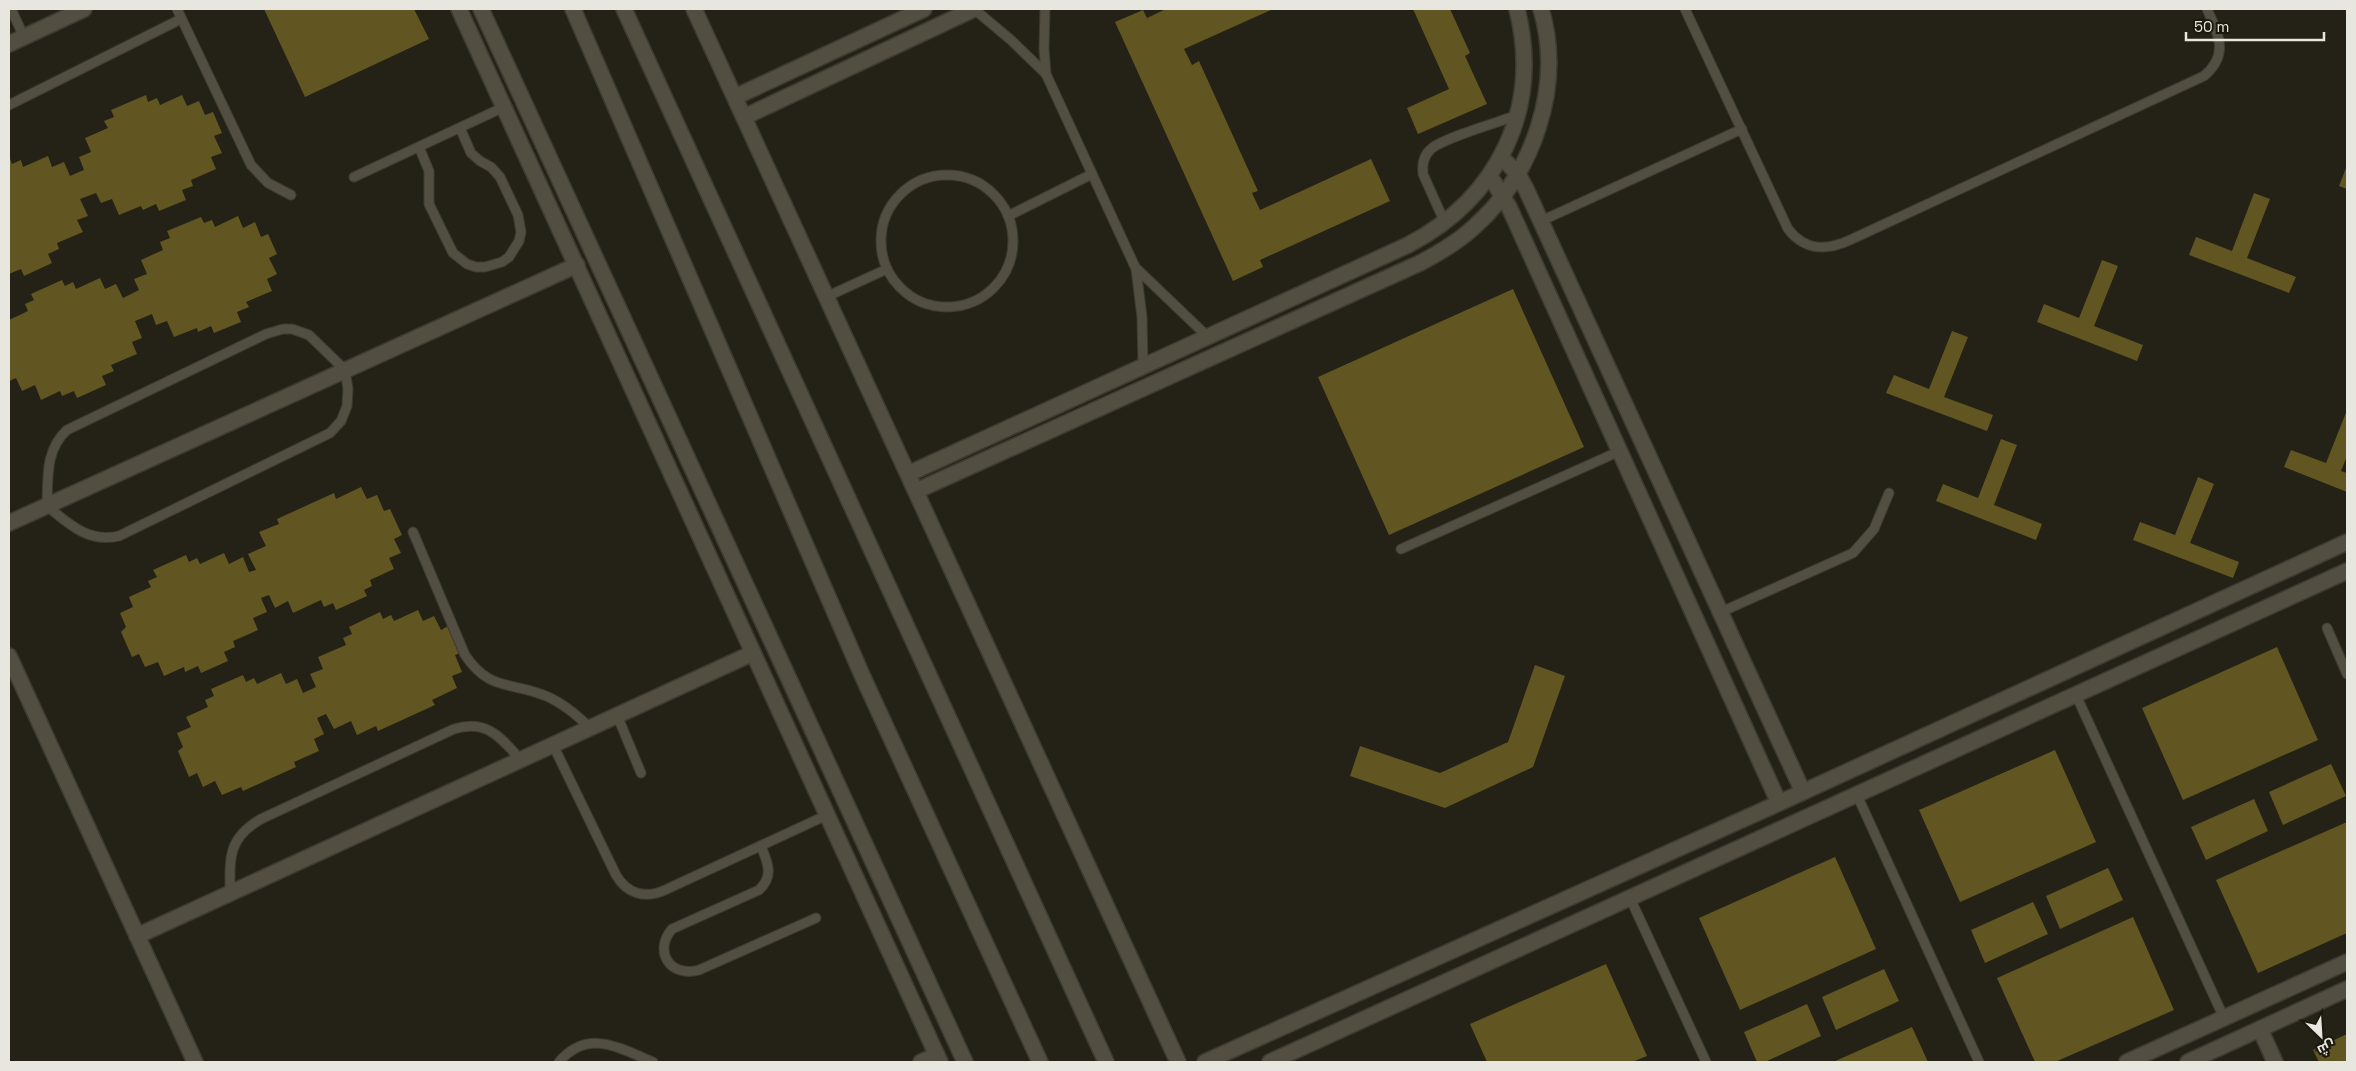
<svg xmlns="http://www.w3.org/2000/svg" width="2356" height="1071" viewBox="0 0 2356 1071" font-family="'Space Grotesk',Cairo,sans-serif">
<rect width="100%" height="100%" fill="#242216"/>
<!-- building -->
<g fill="#615521">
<polygon points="264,9 414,9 429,39 305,97"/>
<polygon points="1166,9 1273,9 1184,49 1192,65 1199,61 1258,191 1252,193 1260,210 1371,159 1390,201 1260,260 1263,267 1233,281 1115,22 1143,10 1147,18"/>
<polygon points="1413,9 1450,9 1470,53 1465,56 1487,104 1418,134 1407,108 1449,89"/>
<polygon points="146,95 148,102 157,98 160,105 182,95 187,106 199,101 205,115 213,112 222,133 214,136 222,153 211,157 216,169 191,180 193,186 182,190 186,200 159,211 156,204 143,210 141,206 119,215 112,199 101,203 96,193 80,199 88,216 77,220 83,232 57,243 59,249 48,254 52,263 24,276 21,269 9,274 9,156 12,164 21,160 23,167 48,156 52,167 64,162 70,176 79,172 84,170 79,157 91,152 85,138 108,128 104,121 114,117 111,110"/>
<polygon points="2346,168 2347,169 2347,189 2339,186"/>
<polygon points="2254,193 2270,199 2247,258 2296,277 2289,293 2189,255 2196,237 2232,251"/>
<polygon points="238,216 243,228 255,222 261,237 268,234 277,254 269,258 277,274 267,279 272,291 246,302 249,307 237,312 241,322 214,333 211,326 198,332 197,328 174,337 167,321 156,325 152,314 140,319 135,321 142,338 132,342 137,354 111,365 114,371 102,376 106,385 77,398 74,391 62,396 60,391 41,400 35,385 22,391 16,378 9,381 9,320 28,311 25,304 34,300 31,294 62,280 65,286 73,282 76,289 100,278 105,289 116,284 123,298 139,290 134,279 147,274 141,260 163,250 160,242 170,238 167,231 201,217 204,223 212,220 215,227"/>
<polygon points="2102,260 2118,266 2094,326 2143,345 2137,361 2037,322 2044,304 2079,318"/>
<polygon points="1513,289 1584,447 1389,535 1318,377"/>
<polygon points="1952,331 1968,337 1944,397 1993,415 1987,431 1886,393 1894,375 1929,389"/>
<polygon points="2347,410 2347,456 2341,471 2347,473 2347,492 2284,467 2291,450 2326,463"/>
<polygon points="2001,439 2017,445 1994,505 2042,524 2036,540 1936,501 1943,484 1978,498"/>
<polygon points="2198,477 2214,484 2190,543 2239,562 2233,578 2133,540 2140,522 2175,535"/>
<polygon points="361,487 367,499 377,495 384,511 390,509 402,535 394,539 401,553 389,558 394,569 370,580 372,586 364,590 367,596 336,610 333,603 324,607 321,600 293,613 288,601 275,608 269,595 261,598 267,612 253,618 258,630 233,641 235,647 224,652 228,661 201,673 198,666 185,672 184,667 164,676 158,662 145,667 139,654 132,657 121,632 126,627 120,613 133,607 129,597 151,587 148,581 157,577 153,570 186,555 189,562 197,558 200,564 224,553 229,564 243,557 249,572 256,570 248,554 266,546 259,532 279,524 277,519 334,493 336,499"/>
<polygon points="418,610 423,621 434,616 441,630 448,626 460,653 455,655 462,672 452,676 457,688 432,700 435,705 378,731 376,726 357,735 351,721 334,729 326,714 317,718 324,734 314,739 319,751 294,762 296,767 243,791 241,787 222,795 215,781 203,787 197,773 189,777 178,751 183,747 177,733 191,727 186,717 208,707 205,700 214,696 211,689 243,675 246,682 254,678 257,684 281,673 286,684 297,679 303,693 316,687 310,674 323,669 318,657 346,645 343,638 352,634 349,627 380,612 383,619 391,615 394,621"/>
<polygon points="2277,647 2318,740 2183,800 2142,708"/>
<polygon points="1535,665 1565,676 1533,767 1445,808 1350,776 1360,746 1440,773 1508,742"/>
<polygon points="2055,750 2096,842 1960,902 1919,810"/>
<polygon points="2331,764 2346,796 2283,825 2269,792"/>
<polygon points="2254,799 2268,831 2206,860 2191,827"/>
<polygon points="2347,822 2347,933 2258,973 2216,880"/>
<polygon points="1835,857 1876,949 1740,1010 1699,918"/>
<polygon points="2108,868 2123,900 2060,929 2046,896"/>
<polygon points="2033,902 2048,934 1985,963 1971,930"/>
<polygon points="2133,917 2174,1010 2055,1062 2035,1062 1997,978"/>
<polygon points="1606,964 1647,1056 1632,1062 1487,1062 1470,1024"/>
<polygon points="1884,969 1899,1001 1836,1030 1822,997"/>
<polygon points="1807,1004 1821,1036 1765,1062 1757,1062 1744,1032"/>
<polygon points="1912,1027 1928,1062 1833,1062"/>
<polygon points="2347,1034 2347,1062 2319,1062 2313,1050"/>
</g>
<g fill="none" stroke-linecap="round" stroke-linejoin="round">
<defs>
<g id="service">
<polyline points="11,9 24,37"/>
<polyline points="177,9 251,165 268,183 291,195"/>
<polyline points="974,9 1011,40 1046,74"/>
<polyline points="1045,9 1044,49 1046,74 1136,269 1142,317 1143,366"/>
<path d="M 1685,9 L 1788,229 C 1805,251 1826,251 1850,240 L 2204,76 C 2230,54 2218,34 2207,9"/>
<polyline points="9,105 181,19"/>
<polyline points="419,147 429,171 429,204 453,253 467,264 476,267 485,267 502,262 509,257 519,241 521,232 518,215 500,177 491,167 480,161 471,153 460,128"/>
<circle cx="947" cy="241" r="66"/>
<polyline points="354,177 504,107"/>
<polyline points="1008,216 1092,174"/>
<polyline points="1541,221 1742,129"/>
<path d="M 1445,223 L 1423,174 C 1422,165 1423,156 1431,149 C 1443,138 1499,122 1518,115"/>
<polyline points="1137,269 1208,337"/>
<polyline points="826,297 887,269"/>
<path d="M 283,329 L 292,329 L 309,335 L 345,370 L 348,389 L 347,406 L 341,421 L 330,433 L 119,536 C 88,543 69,524 47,506 C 48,478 45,450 67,430 L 266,334 Z"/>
<path d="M 413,532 L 465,655 C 490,692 510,681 546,696 C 563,703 577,715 590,728"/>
<polyline points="1401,549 1620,451"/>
<polyline points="1721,612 1853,553 1874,529 1889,493"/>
<polyline points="2327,628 2347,674"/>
<polyline points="2076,695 2224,1018"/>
<polyline points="617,715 641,773"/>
<path d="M 553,745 L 616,875 C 627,894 645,899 665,890 L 827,815"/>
<polyline points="1857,795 1979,1062"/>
<path d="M 761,846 C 768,863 774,876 759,890 L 672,929 C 653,951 670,978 699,970 L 816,918"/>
<path d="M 230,894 C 230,858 227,839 261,819 L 454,729 C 487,719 500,737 521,760"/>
<polyline points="1630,898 1706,1062"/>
<path d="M 559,1062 C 588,1028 619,1048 653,1062"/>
</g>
<g id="minor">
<polyline points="459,9 940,1062"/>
<polyline points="481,9 965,1062"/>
<polyline points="694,9 1178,1062"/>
<polyline points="9,44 84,9"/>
<polyline points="735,97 924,9"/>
<polyline points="744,117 974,9"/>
<polyline points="1501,157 1518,174 1526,189 1803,792"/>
<polyline points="1490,176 1509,207 1779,803"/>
<path d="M 908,474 L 1408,245 C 1498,198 1542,109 1517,9"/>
<path d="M 916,491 L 1420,263 C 1439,253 1458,242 1474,227 C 1533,175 1564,86 1541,9"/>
<polyline points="9,523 577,265"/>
<polyline points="9,656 195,1062"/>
<polyline points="137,936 753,653"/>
<polyline points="2260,1029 2275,1062"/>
<polyline points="921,1062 937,1055"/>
<polyline points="1205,1062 1779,803 2347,542"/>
<polyline points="1270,1062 2347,571"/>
<polyline points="2127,1062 2347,962"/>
<polyline points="2188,1062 2347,989"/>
</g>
<g id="tertiary">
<polyline points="573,9 862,675 1040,1062"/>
<polyline points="624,9 1106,1062"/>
</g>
</defs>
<!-- service casing -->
<use href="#service" stroke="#3e3b33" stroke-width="11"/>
<!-- minor casing -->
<use href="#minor" stroke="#3e3b33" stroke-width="18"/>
<!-- tertiary casing -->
<use href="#tertiary" stroke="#3e3b33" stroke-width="18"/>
<!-- service -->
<use href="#service" stroke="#524e41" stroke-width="9"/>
<!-- minor -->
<use href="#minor" stroke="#524e41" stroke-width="15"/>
<!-- tertiary -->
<use href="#tertiary" stroke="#524e41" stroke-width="15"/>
</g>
<!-- border -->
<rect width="2356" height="1071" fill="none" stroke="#e8e7df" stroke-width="20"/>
<!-- north arrow -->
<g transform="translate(2321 1036) rotate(155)" stroke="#1b180d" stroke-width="4" paint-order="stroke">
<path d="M0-4L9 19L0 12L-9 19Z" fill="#e8e7df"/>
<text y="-8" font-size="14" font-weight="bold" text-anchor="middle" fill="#e8e7df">ش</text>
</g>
<!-- scale -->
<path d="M2186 32v8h138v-8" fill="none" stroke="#e8e7df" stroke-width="2.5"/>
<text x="2194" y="32" font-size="15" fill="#e8e7df" stroke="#1b180d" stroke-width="4" paint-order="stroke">50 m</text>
</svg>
